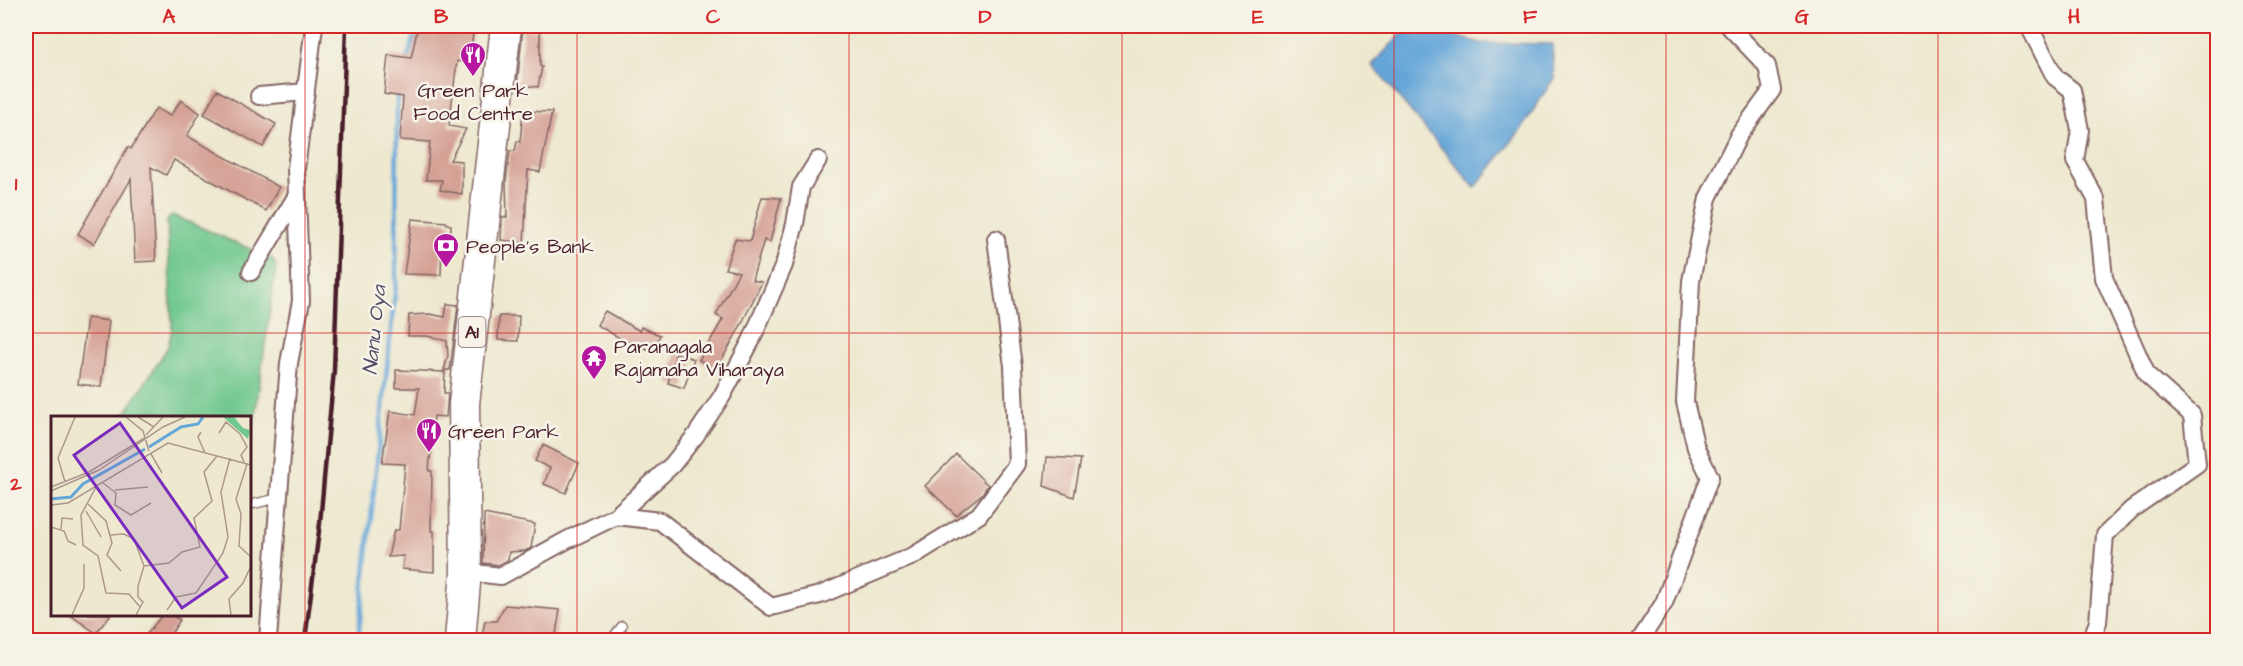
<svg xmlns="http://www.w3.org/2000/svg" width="2243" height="666" viewBox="0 0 2243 666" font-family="'Architects Daughter',sans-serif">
<rect width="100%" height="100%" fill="#f7f3e8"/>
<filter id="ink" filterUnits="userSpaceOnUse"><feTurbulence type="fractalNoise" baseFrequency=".0167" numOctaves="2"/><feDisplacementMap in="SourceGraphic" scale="12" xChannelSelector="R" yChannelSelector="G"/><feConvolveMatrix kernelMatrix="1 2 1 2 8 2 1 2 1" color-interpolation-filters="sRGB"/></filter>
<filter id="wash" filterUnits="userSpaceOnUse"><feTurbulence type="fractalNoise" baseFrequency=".008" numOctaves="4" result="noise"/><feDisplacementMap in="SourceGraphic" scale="24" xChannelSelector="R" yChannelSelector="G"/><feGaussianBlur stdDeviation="1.35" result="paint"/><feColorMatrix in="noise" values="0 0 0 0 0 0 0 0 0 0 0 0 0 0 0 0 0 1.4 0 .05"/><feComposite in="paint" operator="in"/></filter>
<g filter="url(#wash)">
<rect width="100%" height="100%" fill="#ede8ce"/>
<!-- green -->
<polygon fill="#70c88e" stroke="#5d745c" stroke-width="1.5" points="172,215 273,259 276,267 252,438 249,441 249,417 123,417 168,347 172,328 167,221"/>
<!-- water -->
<polygon fill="#65a6d8" stroke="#586282" stroke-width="1.5" points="1409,26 1419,26 1481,43 1552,44 1554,78 1520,131 1475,188 1372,65"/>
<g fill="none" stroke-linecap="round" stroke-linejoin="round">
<!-- stream -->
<g stroke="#65a6d8" stroke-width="4.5">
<polyline points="406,62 418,26"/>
<polyline points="358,640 396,283 397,90"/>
</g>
</g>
<g id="blocks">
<!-- building -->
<g fill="#d5a195">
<polygon points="418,26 474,26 469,63 457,61 449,126 466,129 450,160 462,161 462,194 440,190 442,180 426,180 430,142 400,140 403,97 384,94 388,55 411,58"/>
<polygon points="523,28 540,31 540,66 542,67 538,87 517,85"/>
<polygon points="217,90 276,124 263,147 204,114"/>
<polygon points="181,100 200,113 187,136 279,187 266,211 174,160 166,175 151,167 156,261 135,262 131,179 94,244 78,234 128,147 131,149 156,108 170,116"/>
<polygon points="523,111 552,112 540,172 528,170 524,243 501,240 502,217 507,217 506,181 510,151 515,151 517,141 520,142"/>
<polygon points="762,197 781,198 770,242 764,240 752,280 762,282 739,329 716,370 699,360 723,319 716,315 739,272 725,269 735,239 750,241"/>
<polygon points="412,219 446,222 447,224 451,225 450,246 442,245 441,275 404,274"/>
<polygon points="447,304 458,305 450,370 444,370 448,356 447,341 427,336 408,336 409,315 430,314 445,317"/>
<polygon points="605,311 640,331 641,327 660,335 653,351 623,340 597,325"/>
<polygon points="499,316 519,316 518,341 498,340"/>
<polygon points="87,318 109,321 101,387 78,384"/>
<polygon points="676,353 694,359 684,388 668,383"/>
<polygon points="396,370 445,372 444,393 448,393 446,417 434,416 429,471 432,471 431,531 434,531 434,572 402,569 404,556 388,557 394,530 399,530 405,464 382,463 390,411 415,415 419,388 396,388"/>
<polygon points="543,445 579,463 566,493 544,484 550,468 535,461"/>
<polygon points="956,454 988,485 982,494 956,515 925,486"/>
<polygon points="1047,457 1081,459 1074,497 1044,486"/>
<polygon points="484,514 535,524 531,548 525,551 509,552 508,560 499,565 483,563"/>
<polygon points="505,605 560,610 555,640 481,640 485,621 496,621"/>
<polygon points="69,614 111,614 96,633"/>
<polygon points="163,614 170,614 180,620 167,640 142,640"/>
</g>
</g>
</g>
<g filter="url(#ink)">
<use href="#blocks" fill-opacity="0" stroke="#836564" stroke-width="1.5"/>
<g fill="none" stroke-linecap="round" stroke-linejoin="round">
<defs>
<g id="lane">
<polyline points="249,505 279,498"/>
<polyline points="611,640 622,626"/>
</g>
<g id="street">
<polyline points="2029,26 2055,77 2072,90 2080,130 2075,161 2096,199 2104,278 2147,375 2192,415 2197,464 2132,509 2105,535 2098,622 2091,640"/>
<polyline points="259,96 306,92"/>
<polyline points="251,272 297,195"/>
<polyline points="616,516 672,465 696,435 722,396 751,341 784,265 795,224 801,187 818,160"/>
<polyline points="466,572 501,576 567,540 616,516 660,521 771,607 820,595 913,556 979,515 1017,464 1013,366 996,239"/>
<polyline points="268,640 289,363 301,301 296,169 314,26"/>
<polyline points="1640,640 1664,603 1710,477 1696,448 1685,402 1691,281 1708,198 1739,135 1772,90 1767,66 1729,26"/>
</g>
<polyline id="highway" points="460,640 466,572 464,404 506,26"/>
</defs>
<!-- lane casing -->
<use href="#lane" stroke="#836564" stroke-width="11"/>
<!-- street casing -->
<use href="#street" stroke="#836564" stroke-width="20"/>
<!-- highway casing -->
<use href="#highway" stroke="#836564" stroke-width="33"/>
<!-- lane -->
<use href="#lane" stroke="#fff" stroke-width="8"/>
<!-- street -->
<use href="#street" stroke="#fff" stroke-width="16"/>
<!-- highway -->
<use href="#highway" stroke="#fff" stroke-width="30"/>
<!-- rail -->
<polyline stroke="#4a1f2b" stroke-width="4.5" points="305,640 320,523 334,370 346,26"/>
</g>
</g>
<!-- grid -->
<path fill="none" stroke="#d62828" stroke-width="1.5" stroke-opacity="0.55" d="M 305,26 L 305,640M 577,26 L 577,640M 849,26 L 849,640M 1122,26 L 1122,640M 1394,26 L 1394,640M 1666,26 L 1666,640M 1938,26 L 1938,640M 26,333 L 2218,333"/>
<!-- icons -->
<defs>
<symbol id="restaurant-pin" viewBox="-11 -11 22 30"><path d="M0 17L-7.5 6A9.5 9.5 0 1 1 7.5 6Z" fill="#b5179e" stroke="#f7f3e8"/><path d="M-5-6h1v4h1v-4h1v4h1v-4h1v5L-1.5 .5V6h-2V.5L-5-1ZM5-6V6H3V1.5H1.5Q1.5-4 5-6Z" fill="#fff"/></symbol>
<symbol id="bank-pin" viewBox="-11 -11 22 30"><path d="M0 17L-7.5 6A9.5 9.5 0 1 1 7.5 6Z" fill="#b5179e" stroke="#f7f3e8"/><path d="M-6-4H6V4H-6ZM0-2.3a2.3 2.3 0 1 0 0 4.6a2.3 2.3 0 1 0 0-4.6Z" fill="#fff"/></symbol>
<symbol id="temple-pin" viewBox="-11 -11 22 30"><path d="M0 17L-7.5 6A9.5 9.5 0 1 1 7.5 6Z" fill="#b5179e" stroke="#f7f3e8"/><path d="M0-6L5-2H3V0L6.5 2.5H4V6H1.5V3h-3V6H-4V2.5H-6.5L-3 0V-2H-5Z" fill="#fff"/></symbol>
</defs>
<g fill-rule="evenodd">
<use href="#restaurant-pin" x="458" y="40" width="30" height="40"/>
<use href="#bank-pin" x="431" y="231" width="30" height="40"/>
<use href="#temple-pin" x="579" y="343" width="30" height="40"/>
<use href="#restaurant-pin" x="414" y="416" width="30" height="40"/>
</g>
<g text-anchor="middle" stroke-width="5" stroke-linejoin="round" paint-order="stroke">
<!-- shield labels -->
<rect fill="#f7f3e8" stroke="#7e5f64" stroke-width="1.5" x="458.5" y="317" width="27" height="30" rx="4.5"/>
<g font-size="18" font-weight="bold" fill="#4a1f2b">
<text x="472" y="338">A1</text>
</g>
<!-- poi labels -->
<g font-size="20" fill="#4a1f2b" stroke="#f7f3e8" text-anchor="start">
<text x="473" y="97" text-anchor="middle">Green Park<tspan x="473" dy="23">Food Centre</tspan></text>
<text x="466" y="253">People's Bank</text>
<text x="614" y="353">Paranagala<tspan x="614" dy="23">Rajamaha Viharaya</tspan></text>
<text x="448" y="438">Green Park</text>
</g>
<!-- water labels -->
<g font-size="21" font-style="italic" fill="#534e68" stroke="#f7f3e8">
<text transform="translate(374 330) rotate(-84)" y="7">Nanu Oya</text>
</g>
</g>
<!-- overview -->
<g transform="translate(51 416)">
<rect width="200" height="200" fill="#ede8ce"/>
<path d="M 172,1 L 183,1 L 192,12 L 199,14 L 196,28 L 197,23 Z" fill="#70c88e"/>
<path fill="none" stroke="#65a6d8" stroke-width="3" d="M 98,31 L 130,11 L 147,8 L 152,1M 0,83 L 20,81 L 32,68 L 94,33"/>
<path fill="none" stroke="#ac988d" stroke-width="1.5" d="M 75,1 L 92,15 L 98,35M 87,1 L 103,11M 150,16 L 147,21 L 154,37M 168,17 L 175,6 L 189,18 L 196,31 L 190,39 L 193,46M 95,19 L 112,1M 100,38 L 111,57M 196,48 L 185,83 L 190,98 L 188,130 L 200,141M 14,66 L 7,42 L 24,1M 52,67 L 65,77 L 64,89 L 80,99 L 100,87M 0,71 L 38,56 L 95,21M 45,71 L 30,99 L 32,129 L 47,140 L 55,177 L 78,178 L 89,191M 64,74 L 97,71M 0,75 L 48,54 L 112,11 L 134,1M 37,88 L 55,105 L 61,127 L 56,139 L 70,155M 0,89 L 17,87 L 117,27 L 200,49M 35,95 L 50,121M 0,111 L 13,115 L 17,125 L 25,129M 10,113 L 11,102 L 22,103M 59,119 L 73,118 L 83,123 L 93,150M 116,194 L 125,181 L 145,177 L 172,137 L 177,121 L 170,76 L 179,42M 21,199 L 33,172 L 33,148M 85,199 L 92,186 L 87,181 L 87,170 L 93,150 L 118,147 L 131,136 L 149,131 L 143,102 L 161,85 L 153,56 L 166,40M 180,199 L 178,183 L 192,167 L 200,150"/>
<path fill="#7b2cbf" fill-opacity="0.15" stroke="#7b2cbf" stroke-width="3" d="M 69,7 L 176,161 L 131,192 L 23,39 Z"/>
<rect width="200" height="200" fill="none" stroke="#4a1f2b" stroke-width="3"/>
</g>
<!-- margin -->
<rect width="2243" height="666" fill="none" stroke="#f7f3e8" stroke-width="66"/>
<rect x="33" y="33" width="2177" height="600" fill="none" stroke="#d62828" stroke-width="2"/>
<g font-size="20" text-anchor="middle" font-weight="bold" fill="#d62828">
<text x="169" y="23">A</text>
<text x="441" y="23">B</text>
<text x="713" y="23">C</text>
<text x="985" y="23">D</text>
<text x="1258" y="23">E</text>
<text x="1530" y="23">F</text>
<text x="1802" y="23">G</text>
<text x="2074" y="23">H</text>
<text x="16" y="190">1</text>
<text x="16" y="490">2</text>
</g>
</svg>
